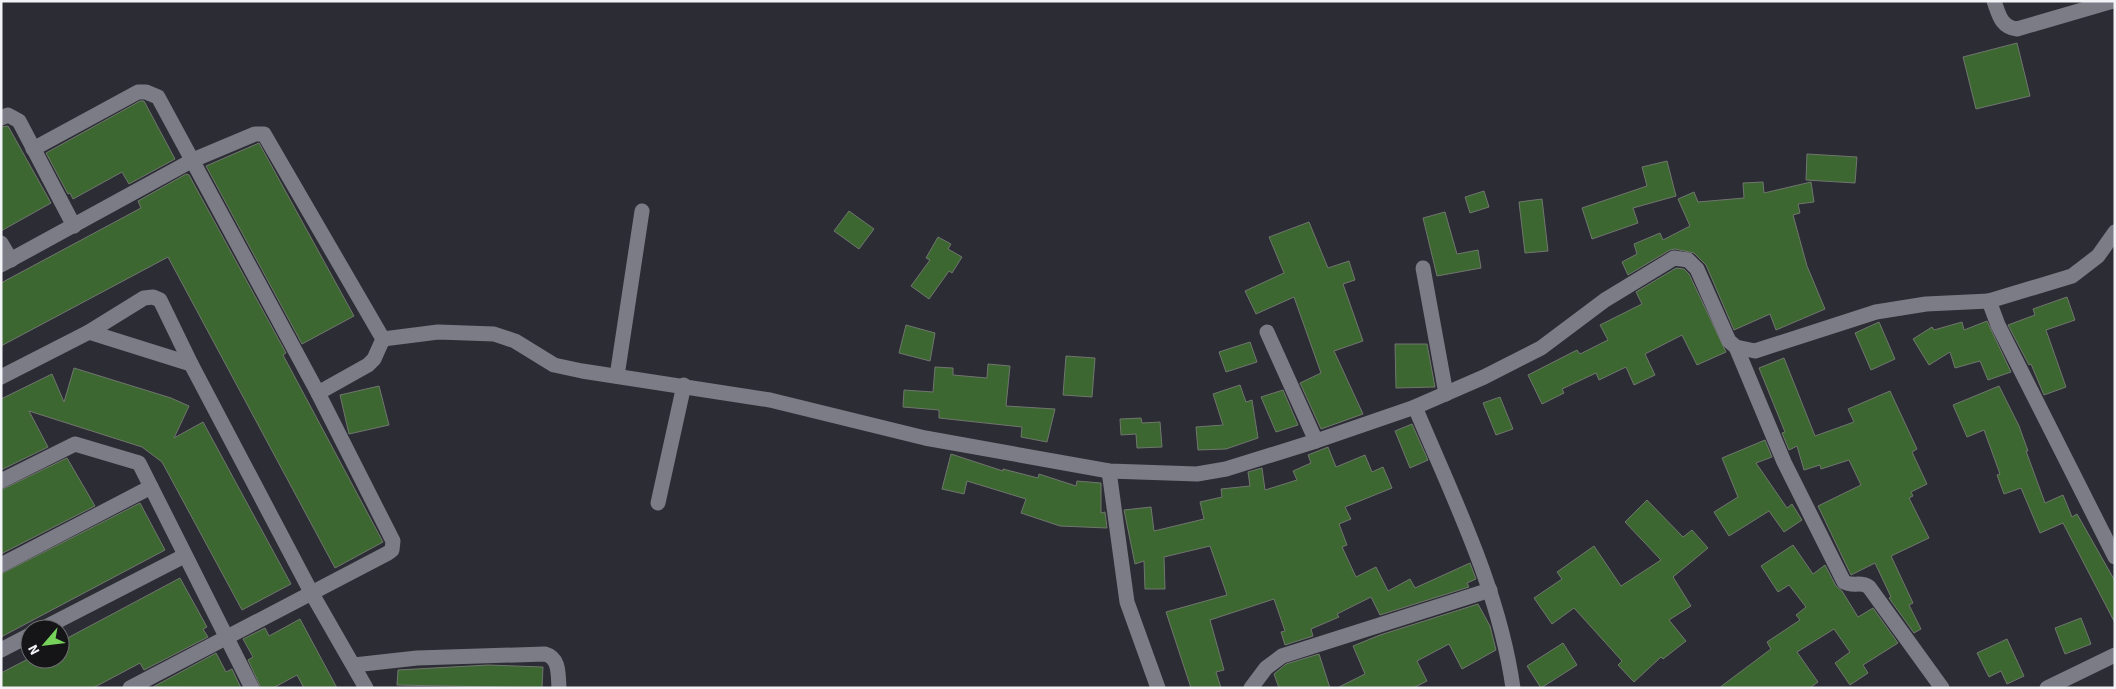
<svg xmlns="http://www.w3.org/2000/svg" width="2116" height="689" viewBox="0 0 2116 689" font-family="'Source Sans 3',sans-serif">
<rect width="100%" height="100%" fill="#2c2c34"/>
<!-- building -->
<g fill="#3d6731" stroke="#70766e">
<polygon points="2017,43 2030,96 1976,109 1963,57"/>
<polygon points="140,101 144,101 175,159 129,184 122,172 73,199 70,193 68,194 46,153"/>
<polygon points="8,126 51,203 1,231 1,127"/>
<polygon points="259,143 354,316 302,344 206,166"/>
<polygon points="1807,154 1857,157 1855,183 1806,180"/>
<polygon points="1667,161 1676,196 1633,208 1638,223 1592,239 1582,208 1647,186 1642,167"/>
<polygon points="186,174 189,175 286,353 283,355 383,542 335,568 168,257 1,346 1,283 141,208 138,201"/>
<polygon points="1763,182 1764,193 1811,182 1814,202 1798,204 1800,213 1793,215 1807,266 1825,309 1776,330 1770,314 1734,330 1706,265 1694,253 1675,249 1670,250 1628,275 1622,262 1637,254 1634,244 1660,233 1663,240 1690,226 1678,199 1694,192 1698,202 1744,198 1743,183"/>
<polygon points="1484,191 1489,207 1470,213 1465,197"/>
<polygon points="1542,199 1548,251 1525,253 1519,202"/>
<polygon points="849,211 874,229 859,249 834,231"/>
<polygon points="1445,212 1457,254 1478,250 1481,268 1437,276 1423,218"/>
<polygon points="1309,222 1328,268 1349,261 1355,280 1343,284 1363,341 1334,351 1363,414 1321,429 1300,383 1321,373 1294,297 1256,314 1245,291 1284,273 1269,237"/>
<polygon points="938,237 951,244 948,249 962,257 952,273 949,271 929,299 911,286 930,260 926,258"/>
<polygon points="1676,268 1684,269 1689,274 1726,352 1697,365 1682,335 1645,354 1655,375 1634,385 1626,367 1599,380 1596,373 1562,389 1564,393 1542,404 1528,375 1577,350 1580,354 1608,340 1600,325 1642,304 1636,292"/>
<polygon points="2067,297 2075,320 2046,330 2066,387 2044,395 2031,364 2029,365 2008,325 2035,315 2033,309"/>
<polygon points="1987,321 2011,372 1988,380 1980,361 1955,368 1950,352 1929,365 1913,339 1932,327 1934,330 1962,322 1964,330"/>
<polygon points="1879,322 1895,359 1871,370 1855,333"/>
<polygon points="906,325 935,333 930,361 899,353"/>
<polygon points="1250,342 1257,362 1226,372 1219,352"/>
<polygon points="1395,344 1427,344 1435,387 1396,388"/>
<polygon points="1066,356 1095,358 1092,397 1063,395"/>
<polygon points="1784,358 1815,436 1854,422 1848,409 1890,391 1917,449 1912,452 1927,484 1911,492 1913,496 1909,498 1929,538 1891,556 1913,603 1909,605 1921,629 1914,633 1889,598 1891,597 1875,563 1851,575 1818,506 1861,485 1849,460 1821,469 1820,465 1804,470 1797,446 1789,450 1782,433 1785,432 1759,368"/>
<polygon points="988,364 1010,366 1006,406 1055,409 1047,442 1021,437 1022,427 939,418 939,410 903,407 904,390 933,392 935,367 953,368 953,375 987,378"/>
<polygon points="74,368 171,398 189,406 174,438 203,422 291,584 242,610 162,462 142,447 29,411 48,447 1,470 1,399 52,374 64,402"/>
<polygon points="1240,385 1246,402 1252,400 1258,438 1226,449 1198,450 1196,427 1223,425 1213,394"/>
<polygon points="379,386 389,425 349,434 340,395"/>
<polygon points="1999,386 2019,426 2028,451 2026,451 2045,503 2063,495 2072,517 2077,514 2115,581 2115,623 2063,523 2040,533 2021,488 2004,494 1997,475 2000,474 1984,430 1967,437 1953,405"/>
<polygon points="1283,390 1298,425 1276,432 1261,397"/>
<polygon points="1500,397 1513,429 1496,435 1483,403"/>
<polygon points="1141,418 1142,423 1160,422 1162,447 1137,448 1136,434 1121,435 1120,419"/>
<polygon points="1412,424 1428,460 1410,468 1395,431"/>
<polygon points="1765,440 1772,457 1756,463 1787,508 1792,504 1802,520 1784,532 1769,511 1729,536 1714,512 1738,497 1722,458"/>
<polygon points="1328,447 1336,467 1365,455 1372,472 1383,467 1392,488 1345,507 1351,519 1339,524 1347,545 1342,547 1356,577 1376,567 1388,591 1410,579 1415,588 1470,563 1476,579 1467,583 1469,587 1380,615 1371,597 1337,614 1339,617 1311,629 1313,636 1285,645 1281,632 1285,631 1274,599 1210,620 1224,670 1216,672 1221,688 1191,688 1166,612 1227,595 1210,546 1164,557 1165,589 1145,589 1144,561 1135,564 1124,510 1151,507 1154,531 1204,519 1200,502 1222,497 1221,489 1250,486 1248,472 1262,468 1265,490 1297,480 1293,471 1311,463 1308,455"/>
<polygon points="951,454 1003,471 1003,469 1038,478 1039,474 1076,486 1077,481 1101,483 1101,513 1105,512 1107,528 1060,526 1021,513 1026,499 967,481 964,494 942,489"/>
<polygon points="67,458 95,506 1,554 1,490"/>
<polygon points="1647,500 1683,537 1692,530 1708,548 1673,577 1691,606 1669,620 1686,641 1663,659 1661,657 1634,682 1618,665 1622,661 1574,608 1552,624 1534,598 1562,579 1557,572 1594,546 1621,586 1661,560 1625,522"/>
<polygon points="140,503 165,550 1,637 1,574"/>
<polygon points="1793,545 1813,574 1825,565 1836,586 1842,591 1858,617 1873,608 1898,643 1863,665 1868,673 1850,685 1835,663 1850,652 1834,629 1797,652 1818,682 1810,688 1719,688 1771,649 1767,642 1800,620 1796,615 1806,607 1789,585 1778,592 1761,566"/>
<polygon points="180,578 207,627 203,629 208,637 144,670 140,663 93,688 1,688 1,673 28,659 60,659 60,642"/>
<polygon points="1478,604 1490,626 1496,650 1462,669 1449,644 1417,661 1427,681 1413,688 1337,688 1365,674 1353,646 1380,635"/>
<polygon points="2081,618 2091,644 2065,654 2055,628"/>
<polygon points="300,619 337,688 304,688 297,675 273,688 261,688 248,660 253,657 243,639 265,628 269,636"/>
<polygon points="2007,639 2024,676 2007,684 2001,671 1989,677 1977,653"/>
<polygon points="1563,643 1577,665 1541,688 1527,666"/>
<polygon points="216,653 226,672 232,669 241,688 153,687"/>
<polygon points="1319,654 1330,688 1279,688 1274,674 1286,664"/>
<polygon points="488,665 543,667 542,688 397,685 398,670"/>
</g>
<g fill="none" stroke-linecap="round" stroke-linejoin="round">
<!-- street -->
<g stroke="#7b7c85" stroke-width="15">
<path d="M 1994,1 C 1999,15 2001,27 2017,29 L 2113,1"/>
<polyline points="1,118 8,115 19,121 74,226"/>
<polyline points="33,149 138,92 146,92 158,97 318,393 393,541 392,550 388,553 130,688"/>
<polyline points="2115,232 2098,256 2072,276 1989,301 1998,325 2115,557"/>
<polyline points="1,243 11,260"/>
<polyline points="1,265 193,160 255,134 264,134 383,339 374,359 368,365 318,393"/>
<polyline points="1423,268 1446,394"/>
<polyline points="89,332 191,364"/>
<polyline points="1267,332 1316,441"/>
<polyline points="383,339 438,332 494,334 515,341 554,365 582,371 770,400 925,438 1109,471 1197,474 1226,469 1316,441 1415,407 1484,377 1541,348 1605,300 1674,258 1688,260 1697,269 1729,341 1736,347 1755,351 1876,312 1926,304 1989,301"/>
<path d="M 1736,347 L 1784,462 L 1844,582 C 1853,587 1861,581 1869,587 L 1942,688"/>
<polyline points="617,376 642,211"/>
<polyline points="1,377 89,332 144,298 153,297 160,300 191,364 311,592 366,688"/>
<path d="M 1415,407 C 1453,498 1499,589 1513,688"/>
<polyline points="1109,471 1127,602 1158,688"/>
<polyline points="1,481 75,444 139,463 252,688"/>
<polyline points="658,503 684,385"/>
<polyline points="1,565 151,487"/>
<polyline points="42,629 184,556"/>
<polyline points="1,650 30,635"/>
<path d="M 354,665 L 417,658 L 545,654 C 560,658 558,675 559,688"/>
<polyline points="1251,688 1266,668 1282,656 1490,590"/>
<polyline points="2047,688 2115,655"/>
</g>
</g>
<!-- border -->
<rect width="2116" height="689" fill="none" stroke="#f2f2f7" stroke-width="5"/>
<!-- north arrow -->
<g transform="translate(45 644) rotate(242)"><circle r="24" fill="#151518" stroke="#6d6d71"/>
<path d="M0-4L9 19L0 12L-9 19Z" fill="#76d25a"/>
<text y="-8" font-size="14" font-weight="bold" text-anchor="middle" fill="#f2f2f7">N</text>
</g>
</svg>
